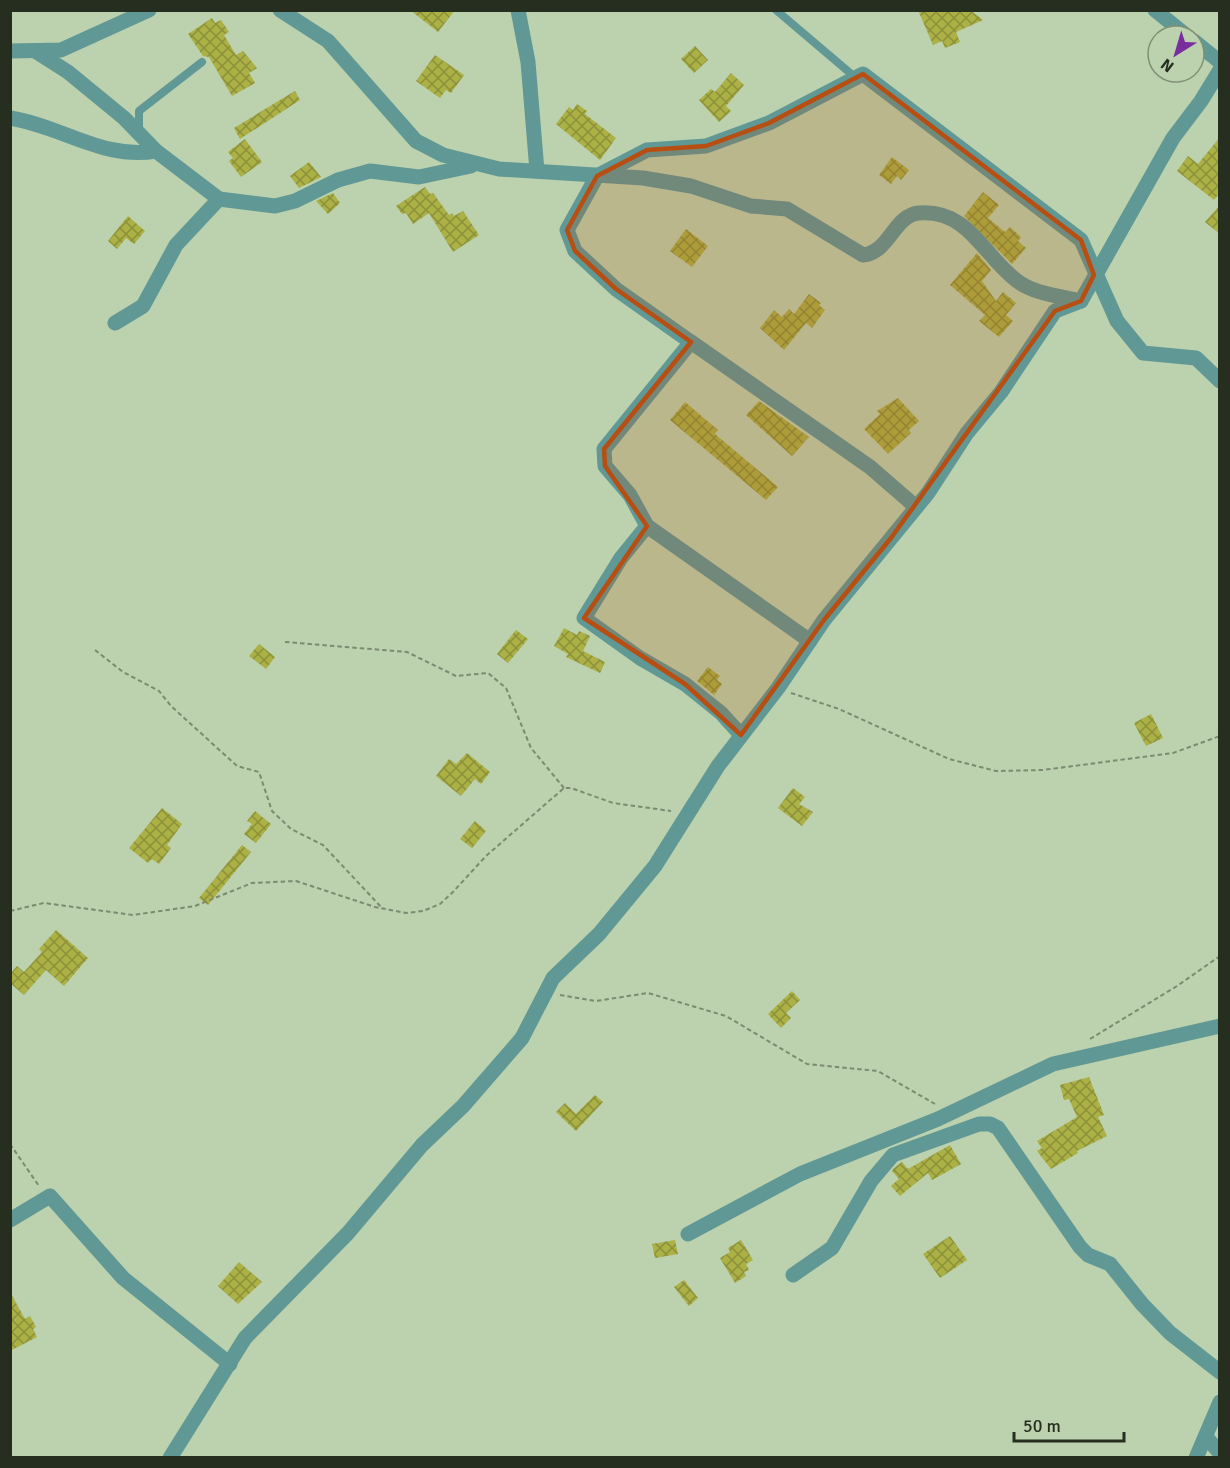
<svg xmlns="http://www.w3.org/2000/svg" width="1230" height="1468" viewBox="0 0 1230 1468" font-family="Signika,sans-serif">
<defs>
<pattern id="building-cross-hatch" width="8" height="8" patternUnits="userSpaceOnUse" patternTransform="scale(1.5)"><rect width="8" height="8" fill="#abb145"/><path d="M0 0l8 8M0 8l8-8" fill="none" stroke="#8b9039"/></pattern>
</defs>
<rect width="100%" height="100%" fill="#bcd1ad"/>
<!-- building -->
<g fill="url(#building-cross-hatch)">
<polygon points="410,10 455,10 438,32"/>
<polygon points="918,10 970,10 983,20 956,32 960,42 945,48 942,41 933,45"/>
<polygon points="212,18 215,23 221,20 229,32 224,35 236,55 243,51 257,68 249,73 255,83 232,96 209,57 203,56 188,34"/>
<polygon points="695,46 708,60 694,73 681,59"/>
<polygon points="435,55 464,75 451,93 446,90 440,98 416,81"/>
<polygon points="731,73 744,85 726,106 731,111 719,122 699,100 711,89 715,92"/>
<polygon points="295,91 300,100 240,139 234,128"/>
<polygon points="577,104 587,111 585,114 616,138 600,160 556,124 569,107 573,110"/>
<polygon points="1220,137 1220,193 1214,200 1177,171 1188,156 1198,164"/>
<polygon points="245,139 262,162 241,177 229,161 233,158 228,152"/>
<polygon points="892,157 909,170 901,180 897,176 891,184 879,175"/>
<polygon points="309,162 321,177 299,188 290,176"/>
<polygon points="425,187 430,194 433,193 449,215 452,213 454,216 463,211 479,235 453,252 429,213 413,224 406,213 402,214 396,206"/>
<polygon points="983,192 999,205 988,218 1005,232 1010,227 1021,237 1018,241 1026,248 1012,264 964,216"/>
<polygon points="333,193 340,203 328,214 316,201"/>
<polygon points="1220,205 1220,234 1205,222"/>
<polygon points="128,216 145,231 134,244 126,238 117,249 108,241"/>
<polygon points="686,229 708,246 692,267 670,251"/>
<polygon points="977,253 991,270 982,281 996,301 1003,292 1016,303 1006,315 1013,321 999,337 979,321 985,315 950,285"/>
<polygon points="809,294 821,303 819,305 825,310 812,328 806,323 784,350 760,328 774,310 782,317 789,309 794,314"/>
<polygon points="898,398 919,421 909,430 911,433 888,454 864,429 880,414 877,411"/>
<polygon points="759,401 809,437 792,456 746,415"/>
<polygon points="685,402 718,430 715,434 778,487 766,500 670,420"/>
<polygon points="564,628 577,635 579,631 590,636 583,651 605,662 600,673 566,657 568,654 554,646"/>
<polygon points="516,630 528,639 508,663 497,654"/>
<polygon points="259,644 275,657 266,669 249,656"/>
<polygon points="708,667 720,676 717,680 722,684 714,695 697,681"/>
<polygon points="1151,714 1163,738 1146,746 1134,723"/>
<polygon points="467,753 490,772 481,784 475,779 461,796 436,776 449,759 456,764"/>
<polygon points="793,788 805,797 799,804 813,812 802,826 778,808"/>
<polygon points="162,808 182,824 167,845 171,848 159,864 152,859 148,863 129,848"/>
<polygon points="255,811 271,824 256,843 244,834 252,824 247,821"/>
<polygon points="475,821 486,831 472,848 460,839"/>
<polygon points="242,845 251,852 208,905 199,898"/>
<polygon points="56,930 88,958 64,986 46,970 24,995 10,983 10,974 17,966 24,972 42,952 39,949"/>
<polygon points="792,991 800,1000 786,1013 791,1018 781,1028 768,1014"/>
<polygon points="1089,1077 1104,1115 1098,1117 1107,1136 1077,1151 1078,1153 1051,1169 1037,1151 1042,1148 1037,1141 1077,1117 1069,1099 1064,1100 1060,1085"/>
<polygon points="595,1095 603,1102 576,1131 556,1112 565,1103 576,1114"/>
<polygon points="950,1145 961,1164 932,1180 928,1173 900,1196 891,1186 899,1179 892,1171 894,1168 902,1162 908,1169"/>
<polygon points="950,1236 967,1260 940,1278 923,1254"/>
<polygon points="675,1240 678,1254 655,1258 652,1244"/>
<polygon points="741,1240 753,1260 746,1264 749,1270 744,1272 746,1276 735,1283 720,1258 730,1252 728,1248"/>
<polygon points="239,1262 262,1282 238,1304 218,1286"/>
<polygon points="684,1280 698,1298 689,1306 674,1287"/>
<polygon points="10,1292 25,1319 30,1316 36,1327 33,1329 37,1337 10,1351"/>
</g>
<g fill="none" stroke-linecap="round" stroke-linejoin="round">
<!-- path -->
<g stroke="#7b8a70" stroke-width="2" stroke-dasharray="4.5 3" stroke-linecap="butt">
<polyline points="285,642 407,652 456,676 488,673 506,688 531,748 564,788"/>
<polyline points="95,650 123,672 159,691 171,706 237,766 259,772 272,811 291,829 323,845 382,908"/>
<polyline points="791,693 839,709 949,759 996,771 1043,770 1173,753 1220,736"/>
<polyline points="10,911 44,903 133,915 195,906 252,883 296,881 375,907 406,913 423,911 440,904 452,893 486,856 564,788 571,788 613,803 671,811"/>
<polyline points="560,995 596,1001 648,993 726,1016 807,1064 878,1071 935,1104"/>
<polyline points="1090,1039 1177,986 1220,956"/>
<polyline points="10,1144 39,1186"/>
</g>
<!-- lane -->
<g stroke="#609895" stroke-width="8">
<polyline points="776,10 856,78"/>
<polyline points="139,130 139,111 202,62"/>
</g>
<!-- street -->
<g stroke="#609895" stroke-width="15">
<path d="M 280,10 L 328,41 L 416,141 L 443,155 L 499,169 L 643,178 L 691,186 L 751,206 L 787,209 L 863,255 C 889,253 894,215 919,213 C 968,209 983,255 1016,280 C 1033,294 1060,296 1081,301"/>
<polyline points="518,10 528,62 537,171"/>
<polyline points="1155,10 1187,36"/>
<polyline points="1194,41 1220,62"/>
<polyline points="10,51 61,50 149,10"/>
<polyline points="35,51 68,72 124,118 156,151 219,199 176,245 143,306 115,323"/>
<path d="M 10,118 C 62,126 102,160 156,151"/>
<polyline points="219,199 275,206 295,201 338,180 370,171 419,177 471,166"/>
<polyline points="691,342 870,467 916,507"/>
<polyline points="647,526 810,641"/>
<polyline points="741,735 721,713 685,684 640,658 584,618 621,558 647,526 630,495 605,466 604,449 691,342 616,289 575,251 567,230 597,176 647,150 706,146 769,123 863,74 1081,240 1117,321 1143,353 1196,358 1220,381"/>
<polyline points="10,1220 50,1196 123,1278 230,1364"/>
<polyline points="688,1234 800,1174 938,1119 1053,1064 1220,1026"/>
<polyline points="793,1275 832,1248 871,1181 893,1155 979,1124 990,1124 998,1128 1080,1247 1088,1255 1110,1264 1142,1304 1170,1333 1220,1372"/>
<polyline points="1206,1437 1220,1453"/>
<polyline points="170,1458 245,1338 348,1233 422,1145 463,1106 522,1038 553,978 599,934 655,866 718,766 778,688 824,620 928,493 967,433 1001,392 1055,311 1081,301 1173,138 1201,101 1220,70"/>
<polyline points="1196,1458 1220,1402"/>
</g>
</g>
<!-- marked area -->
<path fill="#b84e11" fill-opacity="0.2" stroke="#b84e11" stroke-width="4.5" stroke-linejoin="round" d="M 863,74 L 1081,240 L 1094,275 L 1081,301 L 1055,311 L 891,538 L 824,620 L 741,735 L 685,684 L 584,618 L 647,526 L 605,466 L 604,449 L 691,342 L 616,289 L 575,251 L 567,230 L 597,176 L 647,150 L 706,146 L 769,123 Z"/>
<!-- border -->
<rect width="1230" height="1468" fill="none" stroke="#262e20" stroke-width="24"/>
<!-- north arrow -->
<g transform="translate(1176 54) rotate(217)"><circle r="28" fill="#bcd1ad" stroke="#809075" stroke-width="1.5"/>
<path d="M0-4.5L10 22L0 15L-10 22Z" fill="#792d9f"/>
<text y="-9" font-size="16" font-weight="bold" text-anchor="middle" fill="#262e20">N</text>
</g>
<!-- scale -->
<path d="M1014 1432v9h110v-9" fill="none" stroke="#262e20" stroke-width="3"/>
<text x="1023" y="1432" font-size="18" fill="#262e20" stroke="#bcd1ad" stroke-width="4.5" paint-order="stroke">50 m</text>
</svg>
